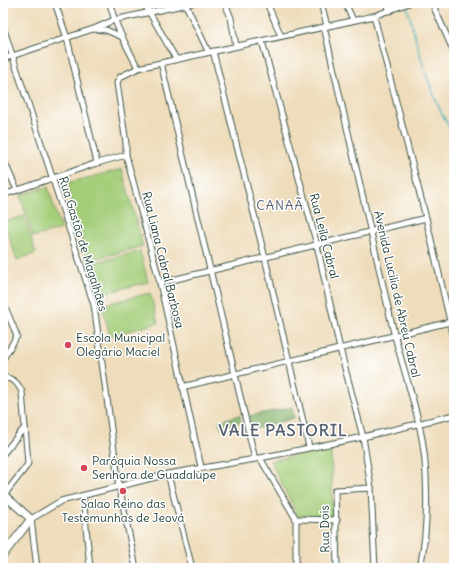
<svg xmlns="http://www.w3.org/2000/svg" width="457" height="571" viewBox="0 0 457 571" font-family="Delius,sans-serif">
<rect width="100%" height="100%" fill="#fff"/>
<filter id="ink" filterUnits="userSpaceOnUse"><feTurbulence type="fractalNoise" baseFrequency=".025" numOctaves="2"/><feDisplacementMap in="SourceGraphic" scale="8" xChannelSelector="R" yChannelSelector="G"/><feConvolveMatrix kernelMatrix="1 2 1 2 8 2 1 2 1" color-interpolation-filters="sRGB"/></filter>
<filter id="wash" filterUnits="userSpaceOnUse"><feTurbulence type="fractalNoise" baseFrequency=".012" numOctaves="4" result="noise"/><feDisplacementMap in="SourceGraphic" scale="16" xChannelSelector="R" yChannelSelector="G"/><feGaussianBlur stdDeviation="0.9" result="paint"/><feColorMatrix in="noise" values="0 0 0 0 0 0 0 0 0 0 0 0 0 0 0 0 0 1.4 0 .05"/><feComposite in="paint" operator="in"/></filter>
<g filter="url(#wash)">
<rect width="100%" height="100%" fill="#eedcba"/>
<!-- green -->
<g fill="#a4ce79" stroke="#628656">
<polygon points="122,169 143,246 87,261 67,183"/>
<polygon points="48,187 61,229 33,237 20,195"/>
<polygon points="24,216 36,253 17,260 4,222"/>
<polygon points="140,251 148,282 101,294 92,263"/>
<polygon points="150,293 158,323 110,336 102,305"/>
<polygon points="331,448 333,516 298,516 270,461"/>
</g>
<!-- forest -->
<g fill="#83b169" stroke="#51774e">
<polygon points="292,407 294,418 252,430 249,416"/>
<polygon points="240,415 241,422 221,428 219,421"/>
</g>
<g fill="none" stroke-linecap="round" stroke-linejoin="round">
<!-- stream -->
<path stroke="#3bacb5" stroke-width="1.5" d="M 407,6 C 418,48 430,99 454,135"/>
</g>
</g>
<g filter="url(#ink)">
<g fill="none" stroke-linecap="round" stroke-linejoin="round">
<defs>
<g id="street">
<polyline points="55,3 67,38 97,163"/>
<path d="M 110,3 C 115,27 127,46 138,68"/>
<polyline points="144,3 176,59"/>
<polyline points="185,3 208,51"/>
<polyline points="225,3 231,18 236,46"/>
<polyline points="267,3 281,36"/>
<polyline points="321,3 327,26"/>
<polyline points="345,3 353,20"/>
<polyline points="387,3 390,11"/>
<polyline points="432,3 454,52"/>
<polyline points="374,16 426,218 454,338"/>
<polyline points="3,27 94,305 119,486 136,568"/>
<path d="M 324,27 C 347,126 370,225 392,325 C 400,358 411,390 419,424 C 429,466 429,525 420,568"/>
<polyline points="96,28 114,20 192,3"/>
<polyline points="262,41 317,245 340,349 363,437 371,488 375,568"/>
<polyline points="213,51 265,258 309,447"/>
<polyline points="3,59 93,29 106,30 120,36"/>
<polyline points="161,63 255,459"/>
<polyline points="3,159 17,190"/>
<polyline points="3,195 97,163 126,155"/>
<polyline points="160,283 426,218"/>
<polyline points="3,302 17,336 3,359"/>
<path d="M 3,378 C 13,377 18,383 22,392 L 28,463 L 26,467 L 4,495"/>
<polyline points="182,387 454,321"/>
<polyline points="3,454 25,427"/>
<polyline points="260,458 296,519 296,568"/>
<polyline points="201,467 160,283 126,155 126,143 117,83 120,77 138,68 374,16 409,3"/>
<polyline points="168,474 192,568"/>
<polyline points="83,496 90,568"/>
<polyline points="296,519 337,520"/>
<polyline points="37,568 31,519 61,501 168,474 255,459 363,437 454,415"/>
<polyline points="337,568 335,490 371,488"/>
</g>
<polyline id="secondary" points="3,494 31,519 3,555"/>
</defs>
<!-- street casing -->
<use href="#street" stroke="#3e5548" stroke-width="7"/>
<!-- secondary casing -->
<use href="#secondary" stroke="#3e5548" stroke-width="9"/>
<!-- street -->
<use href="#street" stroke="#fff" stroke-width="5"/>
<!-- secondary -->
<use href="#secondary" stroke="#fff" stroke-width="7"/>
</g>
</g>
<!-- markers -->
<g fill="#d1495b" stroke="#fff" stroke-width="1.5">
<circle cx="68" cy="345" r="4"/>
<circle cx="84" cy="468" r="4"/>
<circle cx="123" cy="491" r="4"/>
</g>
<g text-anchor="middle" stroke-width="3" stroke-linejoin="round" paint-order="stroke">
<!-- street labels -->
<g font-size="12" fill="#1f3d34" stroke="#fff">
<text transform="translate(324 236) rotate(76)" y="4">Rua Leila Cabral</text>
<text transform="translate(83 244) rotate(73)" y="4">Rua Gastão de Magalhães</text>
<text transform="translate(163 260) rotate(76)" y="4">Rua Liana Cabral Barbosa</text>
<text transform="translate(397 294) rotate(77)" y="4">Avenida Lucilia de Abreu Cabral</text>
<text transform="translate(325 529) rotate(-91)" y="4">Rua Dois</text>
</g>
<!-- poi labels -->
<g font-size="12" fill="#1f3d34" stroke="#fff" text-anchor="start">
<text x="76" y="342">Escola Municipal<tspan x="76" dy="14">Olegário Maciel</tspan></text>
<text x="92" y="465">Paróquia Nossa<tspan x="92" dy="14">Senhora de Guadalupe</tspan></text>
<text x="123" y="508" text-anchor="middle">Salao Reino das<tspan x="123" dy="14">Testemunhas de Jeová</tspan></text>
</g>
<!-- neighbourhood labels -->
<g font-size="13" letter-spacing="1" fill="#586270" stroke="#fff">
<text x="280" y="210">CANAÃ</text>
</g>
<!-- district labels -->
<g font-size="16" font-weight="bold" letter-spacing="1" fill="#586270" stroke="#fff">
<text x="283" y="436">VALE PASTORIL</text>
</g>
</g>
<!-- margin -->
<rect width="457" height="571" fill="none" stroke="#fff" stroke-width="16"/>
</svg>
